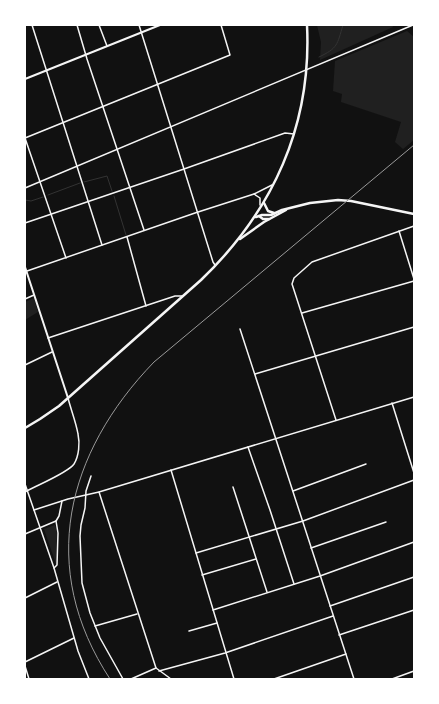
<svg xmlns="http://www.w3.org/2000/svg" width="439" height="704" viewBox="0 0 439 704" font-family="Raleway,sans-serif">
<rect width="100%" height="100%" fill="#111"/>
<!-- green -->
<g fill="#202020">
<polygon points="317,25 392,25 393,27 320,60 321,42"/>
<polygon points="407,31 414,37 414,140 403,149 395,142 401,122 341,102 342,94 333,91 335,61"/>
<polygon points="34,298 38,312 25,320 25,302"/>
<polygon points="55,525 57,533 56,564 44,529"/>
</g>
<g fill="none" stroke-linecap="round" stroke-linejoin="round">
<!-- stream -->
<g stroke="#333" stroke-width="1">
<path d="M 319,57 C 338,48 337,45 343,25"/>
<polyline points="84,182 107,176 112,191"/>
<polyline points="48,195 80,183"/>
<polyline points="114,196 126,235"/>
<polyline points="25,200 31,201 43,197"/>
</g>
<!-- minor -->
<g stroke="#f5f5f5" stroke-width="1.5">
<polyline points="32,25 102,245"/>
<polyline points="77,25 87,59 144,230"/>
<polyline points="99,25 107,46"/>
<polyline points="139,25 213,262 215,265"/>
<polyline points="25,188 413,25"/>
<polyline points="254,194 260,198 260,205"/>
<polyline points="25,223 184,169 285,133 294,134"/>
<polyline points="399,231 414,279"/>
<polyline points="127,237 146,306"/>
<polyline points="66,258 25,138 230,55 221,25"/>
<polyline points="27,271 195,213 254,194 272,185"/>
<polyline points="25,299 34,295"/>
<polyline points="302,313 414,281"/>
<polyline points="240,329 354,679"/>
<polyline points="48,338 175,296 182,296"/>
<polyline points="25,365 52,352"/>
<polyline points="255,374 414,327"/>
<polyline points="392,403 414,473"/>
<polyline points="336,420 293,287 292,284 294,278 312,262 414,226"/>
<polyline points="248,447 270,510 294,584"/>
<polyline points="171,470 234,679"/>
<polyline points="91,476 86,491 85,508 81,525 80,536 82,583 90,613 100,638 123,679"/>
<polyline points="25,484 54,568 78,651 89,679"/>
<polyline points="233,487 267,592"/>
<polyline points="293,491 366,464"/>
<path d="M 25,492 C 35,486 68,473 74,464 C 79,456 80,443 78,434 C 76,422 71,410 68,398"/>
<polyline points="99,492 156,668 171,679"/>
<polyline points="34,510 68,499 99,492 414,397"/>
<polyline points="25,534 56,521"/>
<polyline points="311,548 386,522"/>
<polyline points="196,553 303,521 414,480"/>
<polyline points="54,568 57,565 58,533 56,521 59,516 62,501"/>
<polyline points="202,575 256,559"/>
<polyline points="25,598 57,582"/>
<polyline points="330,606 414,577"/>
<polyline points="213,610 320,576 414,542"/>
<polyline points="95,626 137,614"/>
<polyline points="189,631 217,623"/>
<polyline points="339,635 414,610"/>
<polyline points="25,662 74,638"/>
<polyline points="25,666 29,679"/>
<polyline points="159,671 225,653 333,616"/>
<polyline points="131,679 156,668"/>
<polyline points="274,679 346,654"/>
<polyline points="392,679 414,671"/>
</g>
<!-- tertiary -->
<g stroke="#f5f5f5" stroke-width="2">
<polyline points="25,79 160,25"/>
<polyline points="25,267 68,398"/>
</g>
<!-- primary -->
<g stroke="#f5f5f5" stroke-width="2.5">
<polyline points="264,203 268,211 274,213"/>
<polyline points="259,216 263,219 269,219"/>
<polyline points="256,217 262,215 271,215 282,210 310,203 338,200 351,201 414,214"/>
<polyline points="240,239 264,222 286,210"/>
<path d="M 25,428 L 40,419 L 59,406 L 201,280 C 273,211 312,125 307,25"/>
</g>
<!-- rail -->
<path stroke="#9a9a9a" stroke-width="1" d="M 110,679 C 37,568 66,453 154,362 L 414,145"/>
</g>
<!-- border -->
<rect width="439" height="704" fill="none" stroke="#ffffff" stroke-width="52"/>
</svg>
